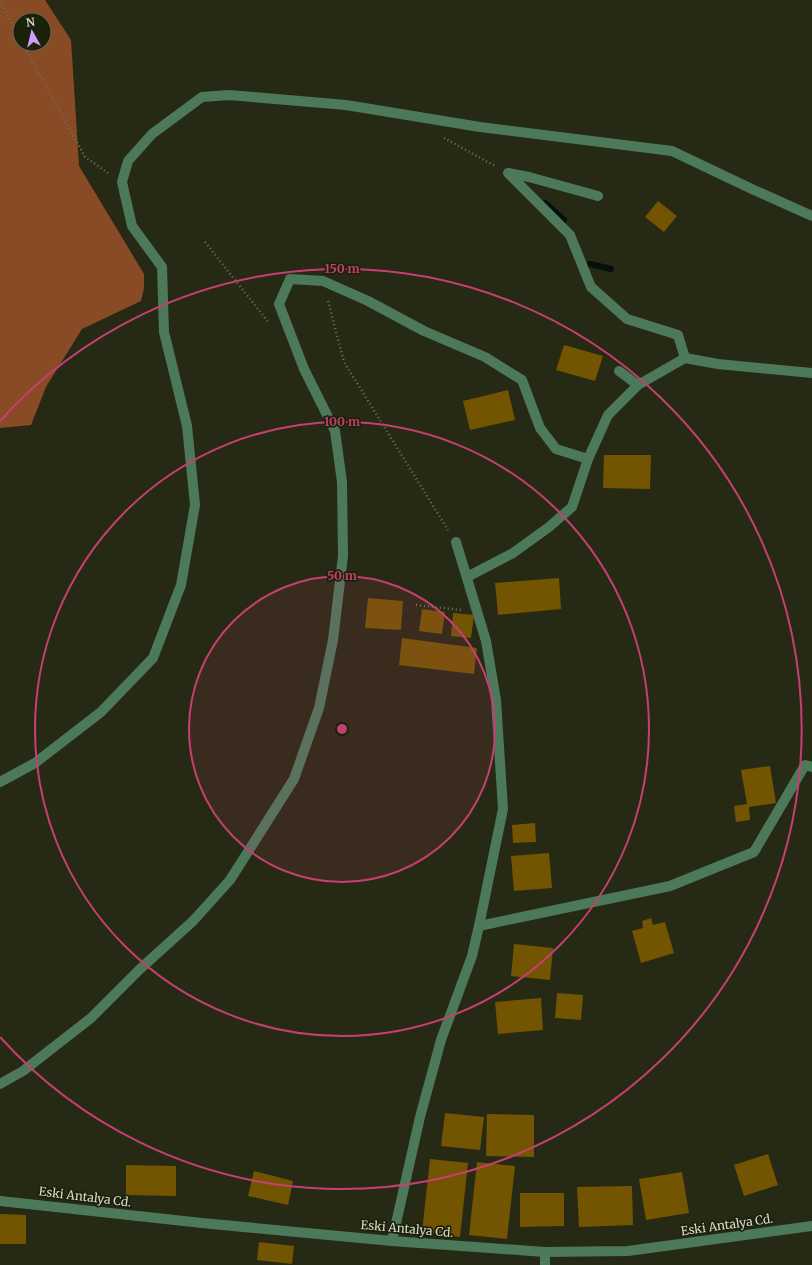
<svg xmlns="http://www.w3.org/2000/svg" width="812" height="1265" viewBox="0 0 812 1265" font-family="Merriweather,serif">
<rect width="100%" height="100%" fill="#262a14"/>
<!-- forest -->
<path fill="#884b26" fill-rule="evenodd" d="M 0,0 L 45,0 L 71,40 L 79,166 L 144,274 L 144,288 L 141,301 L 82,329 L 46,387 L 31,425 L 0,428 ZM 20,20 L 44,20 L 44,44 L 20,44 Z"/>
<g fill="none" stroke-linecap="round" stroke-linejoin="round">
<!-- stream -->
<g stroke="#040f0e" stroke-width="6">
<polyline points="545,203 564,220"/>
<polyline points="590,264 611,269"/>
</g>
</g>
<!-- building -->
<g fill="#735400">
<polygon points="658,201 677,216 664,232 645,217"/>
<polygon points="564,345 603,356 595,381 556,370"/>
<polygon points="508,390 515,420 470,430 463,401"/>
<polygon points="604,455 651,455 650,489 603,488"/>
<polygon points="559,578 561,609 498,615 495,583"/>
<polygon points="368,598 403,601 401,630 365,628"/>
<polygon points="422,609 445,612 442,634 419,631"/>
<polygon points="453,613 474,615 471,638 451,636"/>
<polygon points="402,638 477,648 474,674 399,665"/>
<polygon points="770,766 776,803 749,807 750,820 736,822 734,806 747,804 741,770"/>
<polygon points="535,823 536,842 513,843 512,825"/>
<polygon points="549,853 552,888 514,891 511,856"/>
<polygon points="651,918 653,925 665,922 674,953 641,963 632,931 643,928 642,921"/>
<polygon points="514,944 553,948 550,980 511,976"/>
<polygon points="557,993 583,995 581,1020 555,1018"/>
<polygon points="541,998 543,1030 498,1034 495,1002"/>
<polygon points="445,1113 484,1117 480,1150 441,1146"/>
<polygon points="487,1114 534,1115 534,1157 486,1156"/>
<polygon points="768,1154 778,1185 744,1196 734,1165"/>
<polygon points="430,1159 468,1163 460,1237 422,1232"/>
<polygon points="477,1162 515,1166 507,1239 469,1235"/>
<polygon points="126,1165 176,1166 176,1196 126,1195"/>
<polygon points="254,1171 293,1181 288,1205 248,1196"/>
<polygon points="682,1172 689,1213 646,1220 639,1179"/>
<polygon points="632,1186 633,1225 579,1227 577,1187"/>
<polygon points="520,1193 564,1193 564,1226 520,1227"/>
<polygon points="0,1214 26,1215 26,1244 0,1244"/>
<polygon points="259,1242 294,1246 292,1264 257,1260"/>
</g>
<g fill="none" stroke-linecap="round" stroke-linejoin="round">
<!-- path -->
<g stroke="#6e7260" stroke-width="2.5" stroke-dasharray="1 3" stroke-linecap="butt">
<polyline points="0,1 20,38"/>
<polyline points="23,44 85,157 108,173"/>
<polyline points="444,138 495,166"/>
<polyline points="205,242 269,323"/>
<polyline points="328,301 344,362 448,530"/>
<polyline points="416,605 461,610"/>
</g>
<!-- minor -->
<g stroke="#4c795a" stroke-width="10">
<polyline points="598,196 529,177 508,173 570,235 591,287 627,319 678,335 685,358"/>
<polyline points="619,371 638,385"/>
<polyline points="467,577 513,553 549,527 572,507 588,459 608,415 638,385 685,358 718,364 812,373"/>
<polyline points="0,782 35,763 101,712 153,658 181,585 195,505 187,426 164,332 162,267 132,226 122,182 128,161 152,134 202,97 229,95 346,105 480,127 672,151 754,190 812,216"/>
<polyline points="479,926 670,886 754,852 805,765 812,767"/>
<polyline points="0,1084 23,1071 91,1018 140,969 193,921 230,880 294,779 319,708 333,640 343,556 342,482 335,431 304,369 279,304 290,279 323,281 368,301 424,331 485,357 522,380 540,428 556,449 588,459"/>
<polyline points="0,1201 202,1223 392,1241 545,1252 628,1251 812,1226"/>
<polyline points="392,1241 420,1117 441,1040 472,956 479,926 503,809 496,700 486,641 456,542"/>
<polyline points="545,1252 545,1265"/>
</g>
</g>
<!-- distance rings -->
<circle cx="342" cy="729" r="153" fill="#c63f72" fill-opacity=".12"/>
<g fill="none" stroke="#c63f72" stroke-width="2">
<circle cx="342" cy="729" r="153"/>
<circle cx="342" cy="729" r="307"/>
<path d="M0 421A460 460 0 1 1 0 1037"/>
</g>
<g text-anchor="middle" stroke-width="3.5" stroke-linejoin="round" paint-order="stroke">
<!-- street labels -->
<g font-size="12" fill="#d8dcce" stroke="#1c210a">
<text transform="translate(85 1197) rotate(7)" y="4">Eski Antalya Cd.</text>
<text transform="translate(727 1225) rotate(-8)" y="4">Eski Antalya Cd.</text>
<text transform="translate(407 1229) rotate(5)" y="4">Eski Antalya Cd.</text>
</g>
</g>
<circle cx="342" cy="729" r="6" fill="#c63f72" stroke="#1c210a" stroke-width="2"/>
<g font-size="12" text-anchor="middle" font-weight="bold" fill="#c63f72" stroke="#1c210a" stroke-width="3.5" stroke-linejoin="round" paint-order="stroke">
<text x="342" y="273">150 m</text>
<text x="342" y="426">100 m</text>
<text x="342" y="580">50 m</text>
</g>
<!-- north arrow -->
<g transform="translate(32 32) rotate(352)"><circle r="19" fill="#1c210a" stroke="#676c58"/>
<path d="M0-3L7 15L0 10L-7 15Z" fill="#cf9dff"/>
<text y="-6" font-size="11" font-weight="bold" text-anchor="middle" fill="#d8dcce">N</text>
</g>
</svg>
